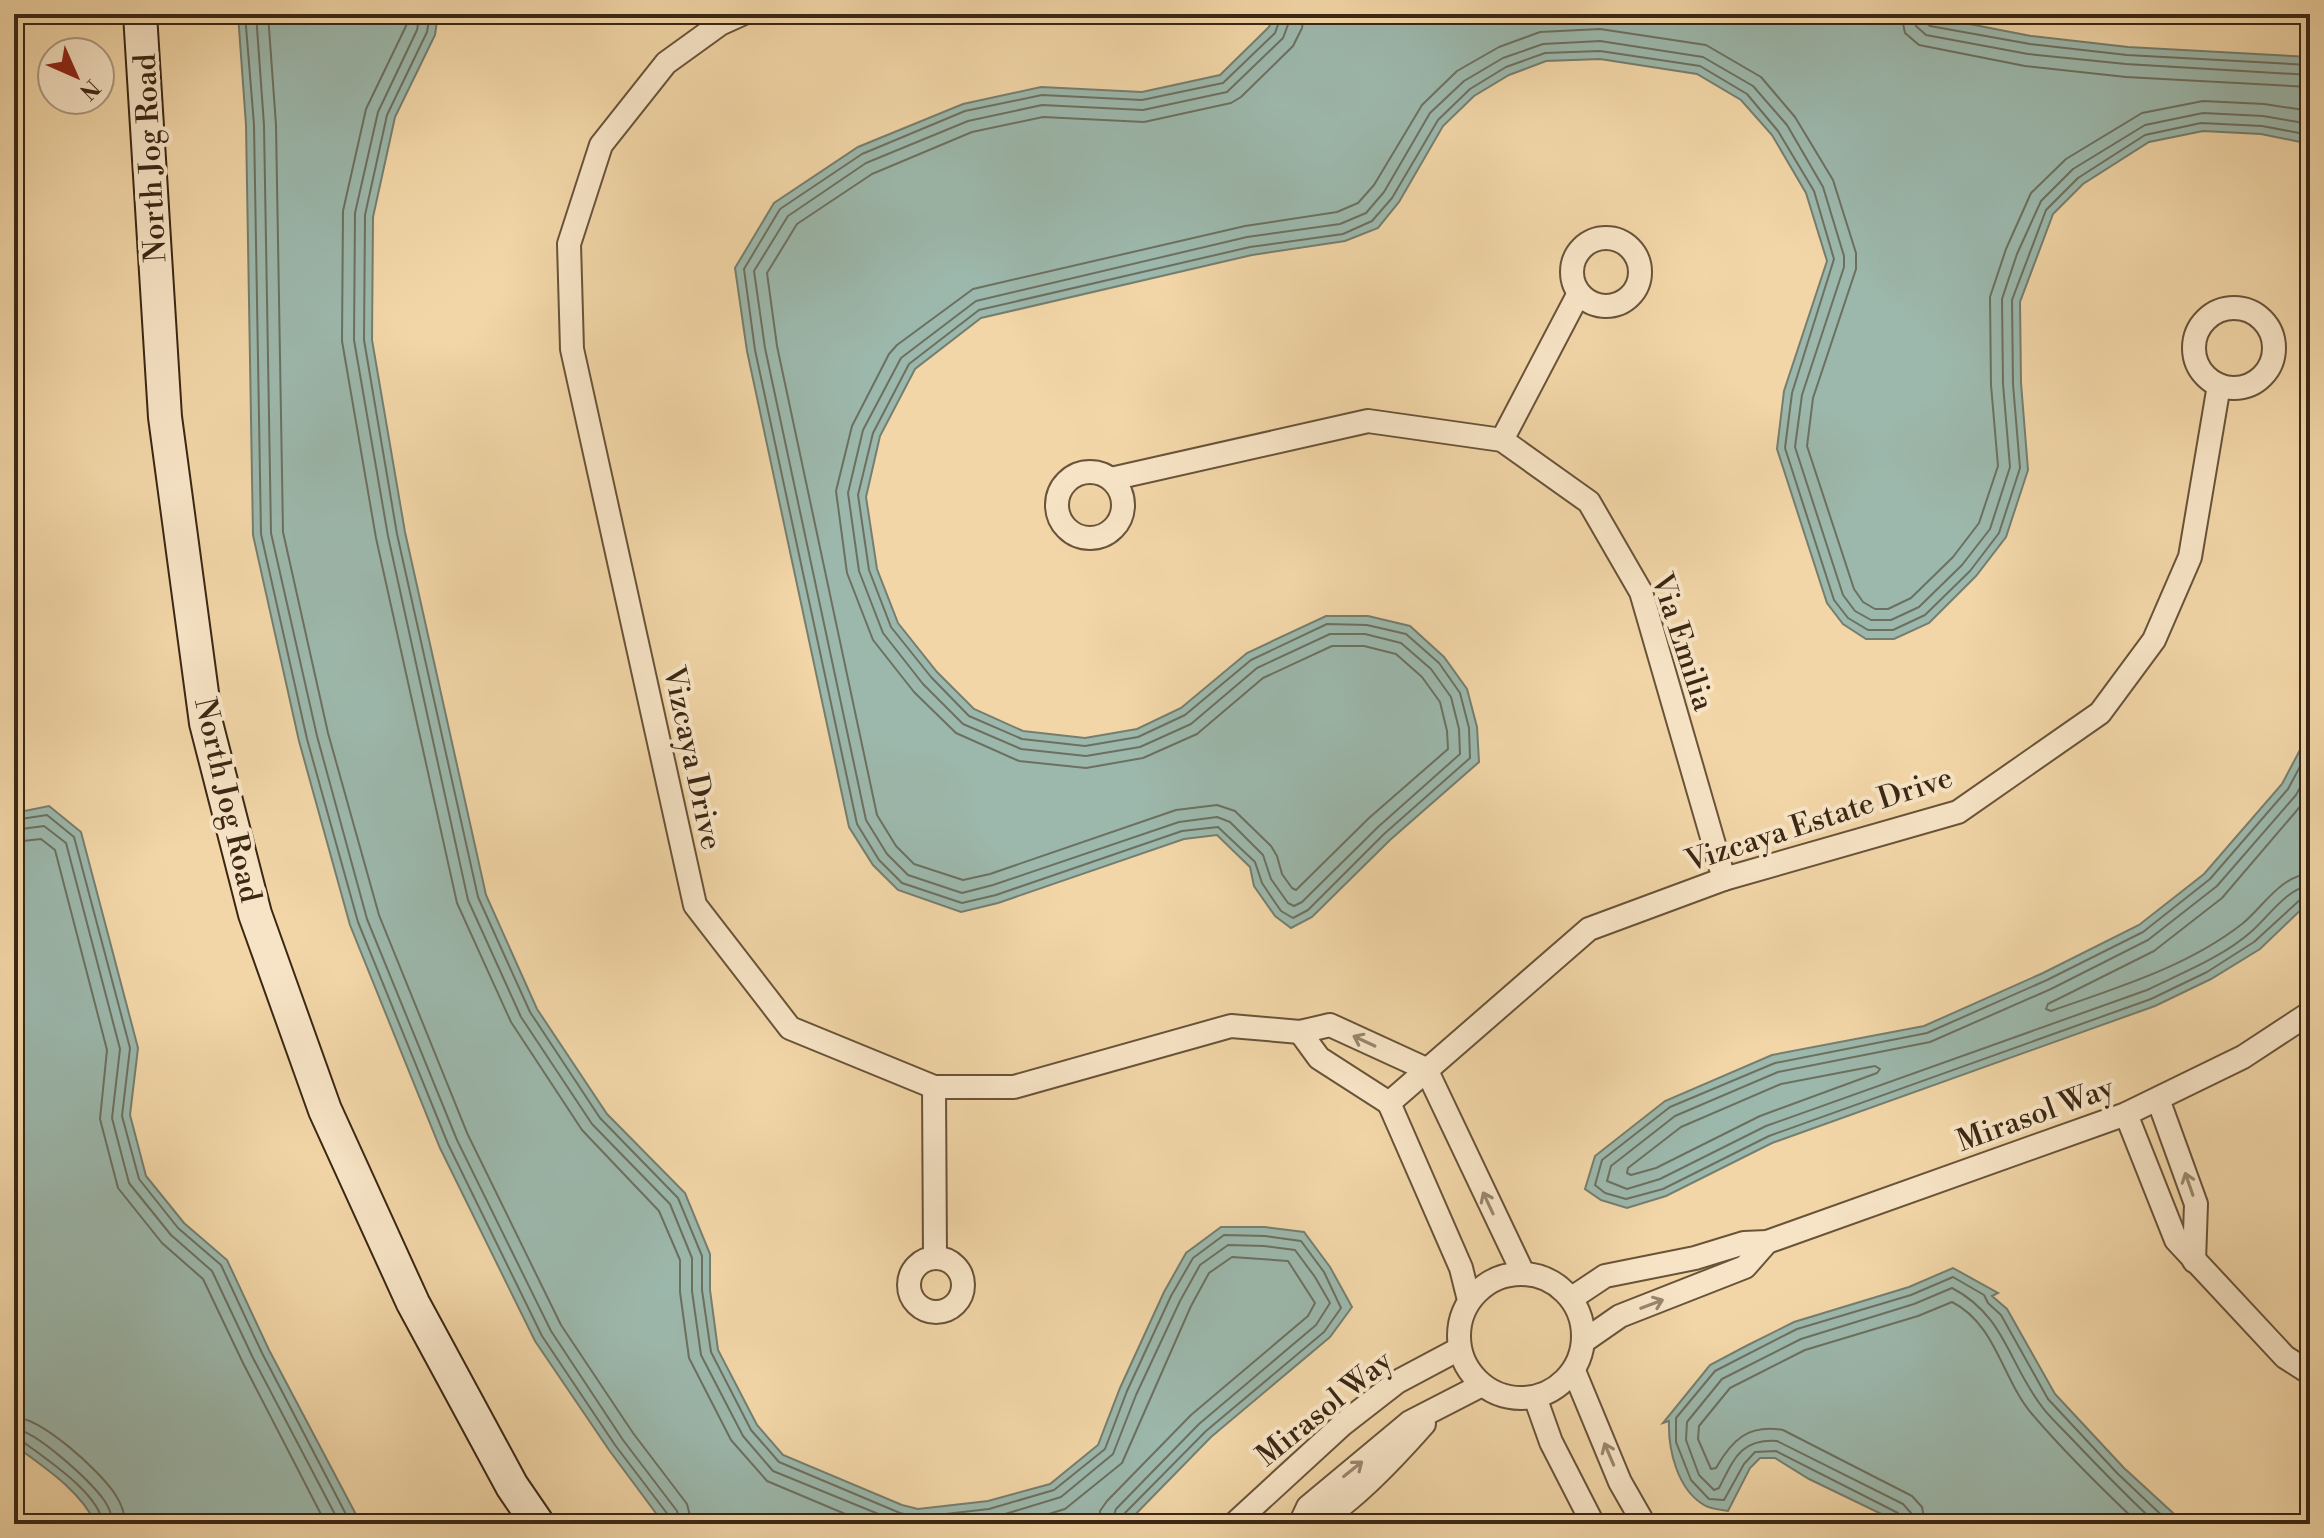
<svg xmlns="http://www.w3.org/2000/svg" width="2324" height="1538" viewBox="0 0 2324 1538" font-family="'Libre Bodoni',serif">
<rect width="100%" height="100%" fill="#f2d6a7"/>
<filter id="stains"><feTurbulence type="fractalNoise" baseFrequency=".0025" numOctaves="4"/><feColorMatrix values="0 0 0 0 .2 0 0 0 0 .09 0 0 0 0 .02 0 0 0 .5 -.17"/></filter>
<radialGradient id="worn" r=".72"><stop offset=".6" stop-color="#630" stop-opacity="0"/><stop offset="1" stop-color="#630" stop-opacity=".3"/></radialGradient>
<!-- water -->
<g fill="#9cb8ac" stroke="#757e6f" stroke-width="2">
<polygon points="238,14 438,14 435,35 395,117 373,217 372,340 405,532 486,895 537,1009 607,1114 685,1193 710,1254 710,1290 718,1350 757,1425 783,1455 902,1505 918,1509 988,1501 1050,1484 1098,1445 1120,1388 1164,1292 1186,1253 1221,1227 1265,1227 1304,1232 1330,1267 1352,1307 1330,1337 1211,1437 1126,1524 664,1524 609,1450 535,1341 440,1148 350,925 299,741 253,535 246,125"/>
<polygon points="1275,14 1918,14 2031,36 2128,47 2310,57 2310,144 2261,134 2203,131 2149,142 2083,184 2053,214 2020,302 2021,383 2028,470 2006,537 1976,576 1929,623 1894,639 1866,639 1843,624 1827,603 1777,449 1784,391 1827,261 1806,193 1772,135 1741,100 1697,74 1600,59 1546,61 1509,75 1474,96 1443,126 1399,202 1378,228 1345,241 1252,255 981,318 915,369 880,436 866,497 877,569 898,623 937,672 974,709 1023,731 1085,738 1137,729 1181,708 1247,653 1326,616 1368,616 1410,626 1444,657 1467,689 1477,727 1479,762 1390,840 1312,917 1291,928 1275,916 1254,886 1250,867 1217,835 1184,839 998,903 961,912 898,890 873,865 849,827 747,351 735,268 774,203 858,147 963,104 1041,87 1142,92 1220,75 1269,27"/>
<polygon points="2310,731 2310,901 2260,949 2211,979 2155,1006 1772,1143 1666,1196 1627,1208 1601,1200 1585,1189 1595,1156 1665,1101 1772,1055 1924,1026 2043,973 2139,925 2204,874 2282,784"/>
<path d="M 49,806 L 81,832 L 138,1048 L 130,1115 L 146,1176 L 184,1223 L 227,1260 L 269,1350 L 361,1524 L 96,1524 C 80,1490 44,1467 14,1445 L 14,813 Z"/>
<path d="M 1953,1268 L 1998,1293 L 1992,1296 L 2007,1309 L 2055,1394 L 2124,1468 L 2185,1524 L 1902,1524 L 1809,1479 L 1775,1458 L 1760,1458 L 1750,1468 L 1728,1511 C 1721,1510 1710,1509 1704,1505 C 1677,1489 1668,1449 1669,1421 L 1663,1423 L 1710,1365 L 1746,1346 L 1794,1322 L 1909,1287 Z"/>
</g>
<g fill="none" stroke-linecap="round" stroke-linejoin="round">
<!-- shore -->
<g stroke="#6c7060" stroke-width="2">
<polyline points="245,14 254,125 261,534 307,739 358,922 448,1144 542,1336 615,1445 669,1516 670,1524"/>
<polyline points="256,14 264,125 271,533 317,736 367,919 457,1140 551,1331 623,1440 677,1511 680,1524"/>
<polyline points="268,14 276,125 283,532 328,733 379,915 468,1135 561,1325 633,1433 687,1504 692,1524"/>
<polyline points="408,14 406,26 366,109 343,211 342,341 376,538 457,903 511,1022 582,1130 659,1211 680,1260 680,1292 689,1358 731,1440 767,1481 869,1524"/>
<polyline points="420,14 417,30 378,112 355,213 354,340 388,536 468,900 521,1017 592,1124 670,1204 692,1258 692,1291 701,1355 743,1436 773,1471 903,1524"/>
<polyline points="430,14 427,32 387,115 365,215 364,340 397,534 478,897 530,1012 600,1118 678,1198 702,1256 702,1290 711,1352 751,1430 779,1462 900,1513 919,1517 989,1509 1054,1490 1105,1449 1127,1391 1171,1296 1193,1258 1224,1235 1265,1236 1301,1241 1324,1272 1341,1308 1324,1332 1206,1431 1123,1515 1121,1524"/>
<polyline points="1282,14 1275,33 1223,83 1142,100 1042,95 965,111 862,154 780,209 744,269 755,350 857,824 879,860 902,883 962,903 996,895 1182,831 1218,827 1255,862 1262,883 1270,895 1281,911 1293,918 1308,910 1384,834 1470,758 1469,728 1460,693 1439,663 1406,634 1367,625 1327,624 1251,660 1185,715 1138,737 1085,746 1022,739 969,716 931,677 891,627 869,570 858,495 873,433 909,364 979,310 1250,247 1343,234 1372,221 1392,198 1438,120 1470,89 1506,67 1545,53 1600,51 1700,66 1747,94 1778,131 1814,191 1834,259 1792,393 1785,448 1834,600 1848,618 1868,630 1893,630 1925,615 1970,571 1999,533 2020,468 2013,384 2012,300 2046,210 2078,178 2145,135 2201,123 2262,126 2310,135"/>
<polyline points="1292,14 1283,38 1227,92 1143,110 1042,105 968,121 866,163 788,216 754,271 765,348 866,820 887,854 908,875 962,893 993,885 1179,822 1217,817 1230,822 1263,855 1271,879 1288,903 1294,906 1302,902 1378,827 1460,754 1459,729 1451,697 1431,669 1401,643 1365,634 1330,634 1257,668 1191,724 1140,747 1086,756 1021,749 963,724 923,684 883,633 859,571 848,493 863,430 901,358 976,301 1247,237 1340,224 1366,213 1384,192 1430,113 1464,81 1503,58 1543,44 1600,41 1703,57 1753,86 1787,125 1823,187 1844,256 1844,267 1802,395 1795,447 1843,595 1855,611 1871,620 1891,620 1919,607 1962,565 1990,529 2010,467 2003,384 2002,299 2017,254 2041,201 2073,169 2145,125 2203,113 2263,116 2310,124"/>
<polyline points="1304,14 1302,28 1293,46 1241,97 1231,103 1144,122 1043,117 972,132 872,174 797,224 767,273 777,346 877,815 896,846 914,864 963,880 990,874 1176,810 1217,805 1235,811 1271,846 1277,856 1282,874 1292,888 1296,890 1369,818 1448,749 1447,731 1440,702 1422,677 1396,654 1364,646 1332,646 1263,678 1197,734 1143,758 1086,768 1019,761 956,733 914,692 873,640 847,573 836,491 852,426 889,354 897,345 973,289 1245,226 1337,212 1358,203 1374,185 1422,105 1457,71 1499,47 1540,32 1600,29 1706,45 1761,77 1795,117 1833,180 1856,253 1856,269 1813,398 1807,446 1854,589 1863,602 1875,609 1888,609 1911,598 1953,557 1979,523 1998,466 1991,385 1990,297 2006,249 2031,193 2066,159 2142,113 2203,101 2264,104 2310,111"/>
<polyline points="1901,14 1905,33 1919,45 2025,66 2126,77 2310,87"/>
<polyline points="1913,14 1916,26 1926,35 2028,54 2126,64 2310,75"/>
<polyline points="1923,14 1924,21 1930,26 2030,44 2127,55 2310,65"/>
<polyline points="2310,748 2288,789 2210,879 2143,932 2047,980 1927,1033 1775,1063 1670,1107 1602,1160 1595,1185 1605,1193 1626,1199 1663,1189 1769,1136 2151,999 2207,972 2254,942 2302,898 2310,896"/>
<path d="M 2310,769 L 2296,795 L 2217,886 L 2148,940 L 2051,989 L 1930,1042 L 1778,1072 L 1675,1116 L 1611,1166 L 1607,1181 L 1627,1189 L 1660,1179 L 1766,1126 L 2147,990 C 2182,973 2223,957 2252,931 C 2268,917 2288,887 2310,886"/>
<path d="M 2310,795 L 2222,898 L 2154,951 L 2048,1004 L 2046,1009 L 2051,1011 C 2116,988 2187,967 2242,924 C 2263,907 2281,875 2310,874"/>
<polyline points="14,820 47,815 74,837 130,1048 122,1116 139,1179 178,1228 221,1265 262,1353 351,1524"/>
<polyline points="14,830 44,826 66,843 120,1049 112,1118 129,1183 171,1235 212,1271 253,1358 340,1524"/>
<polyline points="14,842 41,839 55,850 107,1050 100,1119 118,1188 162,1243 203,1279 243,1363 326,1524"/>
<polygon points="1875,1066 1880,1069 1877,1073 1760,1116 1656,1168 1631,1175 1627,1173 1628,1168 1681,1127 1781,1084"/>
<path d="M 14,1417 C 42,1418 99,1470 115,1494 C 121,1503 125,1513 125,1524"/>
<path d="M 14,1429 C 36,1430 91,1482 104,1500 C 109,1507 112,1516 113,1524"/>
<path d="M 14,1439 L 22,1441 C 46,1459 99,1493 103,1524"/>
<polyline points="946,1524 992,1518 1061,1497 1113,1454 1136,1395 1180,1301 1200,1265 1228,1245 1264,1246 1295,1250 1315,1277 1330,1303 1316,1325 1199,1424 1116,1509 1111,1524"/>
<polyline points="1016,1524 1065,1509 1122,1463 1191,1306 1209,1273 1232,1257 1288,1261 1315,1303 1308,1316 1191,1415 1107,1501 1100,1511 1099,1524"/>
<polyline points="1903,1524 1898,1513 1776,1451 1755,1452 1744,1464 1724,1500 1709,1499 1691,1480 1676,1442 1676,1418 1715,1371 1797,1329 1911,1295 1953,1277 1984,1295 1988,1303 2001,1315 2048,1399 2118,1474 2171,1524"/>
<path d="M 1913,1524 L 1911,1513 L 1903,1504 L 1777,1441 C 1740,1439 1734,1459 1719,1488 L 1714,1490 L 1699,1475 L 1686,1440 L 1687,1422 L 1722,1379 L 1801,1339 L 1914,1304 L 1952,1288 C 2004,1315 2008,1361 2040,1404 C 2048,1416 2060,1426 2069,1436 C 2098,1466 2126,1496 2157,1524"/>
<path d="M 1925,1524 L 1922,1507 L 1912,1496 L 1783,1430 C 1748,1424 1732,1440 1716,1468 L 1711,1469 L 1698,1439 L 1699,1426 L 1730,1388 L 1805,1350 L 1918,1316 L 1952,1302 C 1996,1324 2002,1379 2032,1414 C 2065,1453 2102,1489 2139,1524"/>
</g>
<defs>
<g id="street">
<polyline points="742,14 720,24 666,63 601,145 569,244 572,349 695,905 790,1028 934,1087 1014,1087 1231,1026 1300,1032 1330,1025 1426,1069 1523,1273"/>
<circle cx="1606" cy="272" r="34"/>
<circle cx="2234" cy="348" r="40"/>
<polyline points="1502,440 1579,293"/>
<circle cx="1090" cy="505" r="33"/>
<polyline points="1111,479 1368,421 1502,440 1589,502 1641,592 1724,879"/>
<polyline points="1300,1032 1319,1058 1389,1103"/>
<polyline points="934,1087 935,1258"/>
<polyline points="2158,1099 2196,1204 2194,1261"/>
<polyline points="1389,1103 1589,929 1724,879 1958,812 2100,713 2154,640 2190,557 2219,385"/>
<polyline points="1389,1103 1461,1268 1469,1300"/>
<polyline points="2126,1114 2176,1240 2285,1357 2310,1373"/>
<circle cx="936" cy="1285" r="27"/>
<circle cx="1521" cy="1336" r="62"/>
<polyline points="1572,1298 1605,1276 1695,1258 1744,1243 1767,1242 2126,1114 2243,1057 2310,1013"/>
<polyline points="1584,1341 1620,1316 1745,1267 1767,1242"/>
<polyline points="1574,1371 1620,1482 1644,1524"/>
<polyline points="1535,1397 1551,1442 1593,1524"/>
<polyline points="1234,1524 1343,1424 1397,1382 1459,1349"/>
<polyline points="1300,1524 1308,1507 1410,1422 1482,1385"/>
<path d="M 1309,1524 C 1341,1517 1401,1450 1424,1424"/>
</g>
<polyline id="secondary" points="140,14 165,417 206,723 255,914 325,1110 413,1303 512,1486 538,1524"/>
</defs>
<!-- street casing -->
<use href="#street" stroke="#695339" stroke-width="26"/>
<!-- secondary casing -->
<use href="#secondary" stroke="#3b2714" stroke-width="36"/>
<!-- street -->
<use href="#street" stroke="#f7e4c6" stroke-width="22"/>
<!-- secondary -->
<use href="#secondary" stroke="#f7e4c6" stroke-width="32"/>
</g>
<!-- one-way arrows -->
<defs><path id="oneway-shaft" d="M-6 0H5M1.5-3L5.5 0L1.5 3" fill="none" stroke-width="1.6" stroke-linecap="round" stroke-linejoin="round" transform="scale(2)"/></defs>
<g stroke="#99866d">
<use href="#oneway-shaft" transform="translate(1364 1041) rotate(-155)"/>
<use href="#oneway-shaft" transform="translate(2189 1184) rotate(-109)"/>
<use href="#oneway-shaft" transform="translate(1488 1203) rotate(-115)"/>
<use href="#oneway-shaft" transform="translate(1652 1304) rotate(-21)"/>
<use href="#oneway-shaft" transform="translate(1609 1454) rotate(-113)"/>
<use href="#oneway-shaft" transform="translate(1353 1469) rotate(-39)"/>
</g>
<g text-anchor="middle" stroke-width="8" stroke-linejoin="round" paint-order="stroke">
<!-- street labels -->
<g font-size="30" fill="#3b2714" stroke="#f7e4c6">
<text transform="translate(150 158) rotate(-93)" y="10">North Jog Road</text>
<text transform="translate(1683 642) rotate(72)" y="10">Via Emilia</text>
<text transform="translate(693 758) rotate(78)" y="10">Vizcaya Drive</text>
<text transform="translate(228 800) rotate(77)" y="10">North Jog Road</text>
<text transform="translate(1819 819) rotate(-18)" y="10">Vizcaya Estate Drive</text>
<text transform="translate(2035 1114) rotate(-20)" y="10">Mirasol Way</text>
<text transform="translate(1324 1408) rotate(-39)" y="10">Mirasol Way</text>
</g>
</g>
<!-- margin -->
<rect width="2324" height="1538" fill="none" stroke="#f2d6a7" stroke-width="48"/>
<rect x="16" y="16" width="2292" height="1506" fill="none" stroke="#3b2714" stroke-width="4"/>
<rect x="24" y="24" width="2276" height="1490" fill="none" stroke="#3b2714" stroke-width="2"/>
<!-- north arrow -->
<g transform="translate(76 76) rotate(135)"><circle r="38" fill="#f7e4c6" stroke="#ac987f" stroke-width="2"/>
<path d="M0-6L14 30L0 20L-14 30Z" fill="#8f2418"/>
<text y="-12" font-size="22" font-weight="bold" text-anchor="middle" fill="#3b2714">N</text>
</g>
<rect width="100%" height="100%" filter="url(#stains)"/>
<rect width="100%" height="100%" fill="url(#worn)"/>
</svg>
